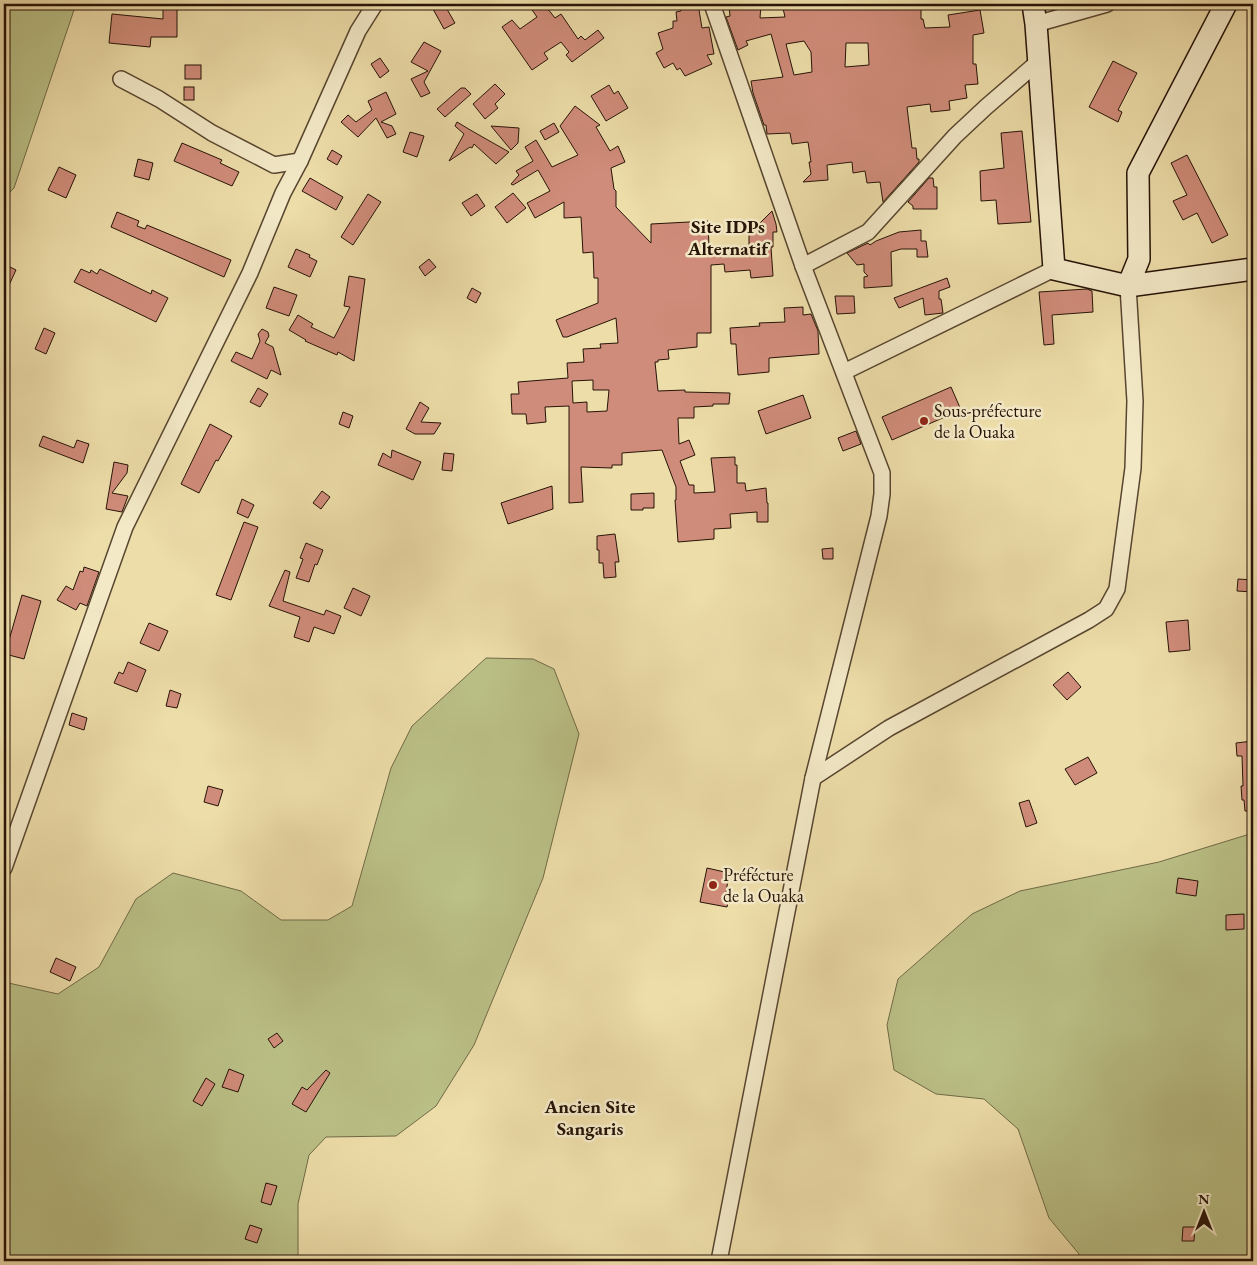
<svg xmlns="http://www.w3.org/2000/svg" width="1257" height="1265" viewBox="0 0 1257 1265" font-family="'EB Garamond',serif">
<rect width="100%" height="100%" fill="#eddda9"/>
<filter id="stains"><feTurbulence type="fractalNoise" baseFrequency=".004" numOctaves="4"/><feColorMatrix values="0 0 0 0 .2 0 0 0 0 .09 0 0 0 0 .02 0 0 0 .5 -.17"/></filter>
<radialGradient id="worn" r=".72"><stop offset=".6" stop-color="#630" stop-opacity="0"/><stop offset="1" stop-color="#630" stop-opacity=".3"/></radialGradient>
<!-- grass -->
<g fill="#bac086" stroke="#706a46">
<polygon points="4,4 76,4 14,188 4,198"/>
<polygon points="486,658 533,659 554,669 579,734 543,878 474,1045 436,1106 396,1136 326,1137 309,1155 298,1204 298,1261 4,1261 4,982 58,994 99,967 136,899 173,873 241,891 281,920 328,920 352,906 391,768 412,726"/>
<polygon points="1253,833 1253,1261 1081,1261 1079,1254 1049,1218 1018,1129 984,1099 936,1094 894,1070 887,1025 898,979 972,914 1020,891 1159,862"/>
</g>
<!-- building -->
<g fill="#d08c7a" stroke="#261307" fill-rule="evenodd">
<polygon points="163,4 177,4 177,37 151,37 150,47 109,43 112,14 163,19"/>
<polygon points="444,4 455,23 444,29 433,9"/>
<polygon points="528,4 544,4 555,18 561,14 578,39 581,36 585,40 598,30 604,38 572,62 566,55 569,52 561,42 544,53 548,59 532,70 502,27 512,20 520,29 537,17"/>
<polygon points="680,4 698,4 702,28 709,27 714,54 707,55 712,64 685,76 680,68 677,70 673,63 664,68 656,53 663,49 658,33 673,28 673,21 677,21 676,12 681,11"/>
<path d="M 746,4 L 761,4 L 760,18 L 785,17 L 782,4 L 921,5 L 921,19 L 923,19 L 925,28 L 950,27 L 948,15 L 980,10 L 984,33 L 973,35 L 973,64 L 976,64 L 978,84 L 965,85 L 967,98 L 949,101 L 950,110 L 931,112 L 930,104 L 907,107 L 912,148 L 916,148 L 917,159 L 919,159 L 919,162 L 883,202 L 880,182 L 867,183 L 865,171 L 853,173 L 852,162 L 827,165 L 828,180 L 803,182 L 811,174 L 809,162 L 811,162 L 808,142 L 792,144 L 790,133 L 767,134 L 766,125 L 764,125 L 753,93 L 751,81 L 783,77 L 771,34 L 746,41 L 748,45 L 738,50 L 726,17 L 730,16 L 729,6 ZM 804,41 L 811,52 L 812,72 L 794,75 L 786,44 ZM 846,43 L 868,43 L 869,65 L 845,67 Z"/>
<polygon points="424,42 441,51 424,82 430,93 421,97 411,79 428,71 411,62"/>
<polygon points="380,58 389,71 380,78 371,64"/>
<polygon points="1113,61 1137,73 1118,110 1122,112 1118,122 1089,107"/>
<rect x="185" y="65" width="16" height="14"/>
<polygon points="495,84 505,94 495,104 498,108 485,119 473,104"/>
<polygon points="609,85 614,94 618,91 628,108 606,121 591,96"/>
<rect x="184" y="87" width="10" height="13"/>
<polygon points="461,88 465,88 471,94 445,117 437,109"/>
<polygon points="386,92 396,114 381,122 392,126 396,134 387,138 376,118 358,137 341,122 348,115 356,122 372,110 368,101"/>
<path d="M 575,106 L 600,125 L 596,127 L 610,151 L 618,146 L 625,162 L 611,168 L 614,189 L 616,191 L 616,207 L 651,243 L 651,224 L 708,221 L 709,247 L 725,247 L 725,257 L 727,256 L 749,254 L 749,234 L 772,211 L 776,224 L 777,232 L 773,232 L 773,247 L 771,247 L 773,276 L 751,278 L 750,270 L 725,272 L 724,264 L 711,265 L 711,333 L 697,333 L 697,347 L 668,350 L 669,359 L 658,360 L 658,362 L 655,362 L 658,391 L 685,390 L 685,392 L 730,393 L 729,404 L 713,404 L 713,406 L 694,407 L 694,418 L 678,418 L 679,444 L 689,440 L 695,455 L 680,461 L 689,485 L 694,485 L 694,493 L 715,492 L 711,458 L 735,457 L 735,465 L 737,465 L 737,483 L 745,483 L 746,491 L 766,488 L 767,503 L 768,503 L 768,522 L 757,522 L 757,512 L 730,514 L 731,528 L 714,529 L 714,539 L 678,542 L 675,500 L 676,500 L 676,487 L 662,450 L 622,453 L 622,465 L 612,465 L 612,468 L 581,467 L 583,502 L 569,503 L 569,406 L 545,407 L 546,422 L 527,424 L 526,414 L 512,414 L 511,394 L 519,394 L 518,382 L 568,378 L 567,363 L 584,362 L 583,349 L 601,348 L 600,344 L 618,343 L 616,318 L 567,337 L 563,337 L 556,320 L 598,303 L 598,278 L 594,278 L 593,252 L 583,253 L 581,217 L 564,218 L 564,202 L 535,218 L 527,203 L 550,191 L 538,170 L 513,185 L 511,184 L 519,175 L 516,171 L 533,161 L 525,147 L 536,140 L 552,167 L 578,155 L 560,126 ZM 593,380 L 593,390 L 609,390 L 607,411 L 587,412 L 587,402 L 573,403 L 572,381 Z"/>
<polygon points="457,122 472,131 509,152 496,164 474,144 472,148 470,147 449,161 464,134 455,126"/>
<polygon points="554,123 559,132 545,140 540,131"/>
<polygon points="491,126 519,128 518,143 511,150"/>
<polygon points="1022,131 1031,222 998,224 996,200 981,201 980,171 1004,168 1001,133"/>
<polygon points="410,132 424,136 417,157 403,152"/>
<polygon points="182,143 222,160 220,163 239,172 232,186 174,161"/>
<polygon points="332,150 342,156 337,165 327,159"/>
<polygon points="1187,155 1228,235 1212,243 1197,213 1183,220 1173,201 1187,195 1171,163"/>
<polygon points="138,159 153,163 149,180 134,176"/>
<polygon points="59,167 76,175 66,198 48,190"/>
<polygon points="310,178 343,197 336,210 302,191"/>
<polygon points="929,178 933,178 934,187 937,187 937,209 913,209 913,206 908,202"/>
<polygon points="513,193 526,208 507,223 495,207"/>
<polygon points="368,194 381,202 353,245 341,237"/>
<polygon points="477,194 485,206 471,216 462,203"/>
<polygon points="117,212 139,221 137,226 145,229 147,225 231,260 224,277 111,227"/>
<polygon points="921,230 921,241 926,241 928,257 917,257 917,249 901,249 891,252 892,286 864,288 864,277 868,276 864,272 864,264 857,265 847,253 868,243 870,245 876,241 899,232"/>
<polygon points="296,249 310,255 309,257 317,261 310,277 288,267"/>
<polygon points="429,259 436,267 425,276 419,267"/>
<polygon points="4,264 16,270 4,296"/>
<polygon points="81,269 90,273 91,270 97,274 100,269 151,294 152,290 168,298 156,322 74,282"/>
<polygon points="349,276 365,279 354,361 338,352 337,355 305,341 306,340 289,330 298,315 313,324 311,327 334,338 350,307 344,306"/>
<polygon points="947,278 950,287 939,291 939,299 941,299 943,313 925,315 923,298 899,308 894,298"/>
<polygon points="274,287 297,295 289,316 266,308"/>
<polygon points="472,288 481,293 476,303 467,298"/>
<polygon points="1087,289 1092,291 1093,312 1052,315 1054,344 1044,345 1039,292"/>
<polygon points="835,296 854,296 855,313 837,314"/>
<polygon points="803,307 803,315 811,314 818,331 819,354 769,358 769,372 738,375 736,344 731,344 730,328 760,326 759,323 785,322 784,308"/>
<polygon points="44,328 55,333 46,354 35,349"/>
<polygon points="262,329 268,332 269,336 265,343 273,347 281,375 271,370 267,379 231,361 236,352 252,359 260,341 258,334"/>
<polygon points="951,387 961,410 892,440 882,417"/>
<polygon points="258,388 268,394 260,407 250,402"/>
<polygon points="803,395 811,418 766,434 758,411"/>
<polygon points="420,402 429,408 421,422 441,423 434,434 415,434 406,429"/>
<polygon points="343,412 353,416 349,428 339,424"/>
<polygon points="210,424 232,436 218,461 216,460 199,493 181,484"/>
<polygon points="856,431 861,444 843,451 838,438"/>
<polygon points="43,436 74,448 77,440 89,444 83,463 39,446"/>
<polygon points="392,450 421,462 413,480 378,465 383,453 391,458"/>
<polygon points="444,453 454,454 452,471 442,470"/>
<polygon points="114,462 128,465 127,473 112,493 128,496 122,512 106,509"/>
<polygon points="552,486 553,509 508,524 501,503"/>
<polygon points="322,491 330,497 321,509 313,503"/>
<polygon points="654,493 654,508 643,508 643,510 631,510 631,494"/>
<polygon points="242,499 254,505 248,518 237,513"/>
<polygon points="244,522 258,527 231,600 216,595"/>
<polygon points="615,534 619,562 615,562 616,577 604,578 603,563 599,563 599,550 597,550 597,536"/>
<polygon points="306,543 323,550 317,565 315,564 309,582 296,578 303,559 300,558"/>
<polygon points="833,548 833,559 823,559 822,549"/>
<polygon points="84,567 99,572 87,606 80,603 76,610 57,600 66,586 73,590 80,571 83,572"/>
<polygon points="285,570 290,572 283,601 324,615 326,610 341,616 334,634 314,627 309,642 294,637 300,617 269,606"/>
<polygon points="1238,579 1253,580 1253,592 1237,591"/>
<polygon points="353,588 370,596 361,616 344,608"/>
<polygon points="22,595 41,601 24,659 5,654"/>
<polygon points="1188,620 1190,650 1169,652 1166,622"/>
<polygon points="149,623 168,631 159,651 140,643"/>
<polygon points="128,662 146,670 137,692 114,683 119,672 123,674"/>
<polygon points="1068,672 1081,687 1067,700 1053,685"/>
<polygon points="170,690 181,694 177,708 166,706"/>
<polygon points="72,713 87,718 84,730 69,725"/>
<polygon points="1253,741 1253,811 1245,811 1244,800 1242,800 1241,786 1243,786 1242,756 1237,756 1236,743"/>
<polygon points="1088,757 1097,773 1075,785 1065,769"/>
<polygon points="208,786 223,790 218,806 204,802"/>
<polygon points="1029,800 1037,823 1026,827 1019,803"/>
<polygon points="707,868 729,873 726,893 730,894 727,907 700,902"/>
<polygon points="1178,878 1198,881 1196,896 1176,893"/>
<polygon points="1244,914 1244,929 1226,930 1226,915"/>
<polygon points="56,958 76,967 70,981 50,972"/>
<polygon points="277,1033 283,1041 274,1048 268,1039"/>
<polygon points="229,1069 244,1075 238,1092 222,1087"/>
<polygon points="326,1070 330,1073 306,1112 292,1104 302,1087 307,1090"/>
<polygon points="206,1078 215,1084 202,1106 193,1101"/>
<polygon points="266,1183 277,1186 271,1205 261,1202"/>
<polygon points="250,1225 262,1229 257,1243 245,1239"/>
<polygon points="1183,1227 1195,1227 1194,1241 1182,1241"/>
</g>
<g fill="none" stroke-linecap="round" stroke-linejoin="round">
<defs>
<g id="street">
<polyline points="712,4 803,266 882,473 882,494 879,516 813,778 719,1261"/>
<polyline points="1036,24 1107,4"/>
<polyline points="121,79 159,99 212,133 274,165 300,161"/>
<polyline points="803,266 868,232 955,136 986,107 1038,62"/>
<polyline points="844,372 1054,269"/>
<polyline points="813,778 889,728 1089,620 1106,609 1117,589 1133,468 1135,401 1128,286"/>
<polyline points="4,868 125,527 250,273 283,193 300,161 358,31 375,4"/>
</g>
<g id="secondary">
<polyline points="1033,4 1036,24 1054,269 1128,286 1253,269"/>
<polyline points="1128,286 1139,259 1138,173 1226,4"/>
</g>
</defs>
<!-- street casing -->
<use href="#street" stroke="#584630" stroke-width="18"/>
<!-- secondary casing -->
<use href="#secondary" stroke="#261307" stroke-width="24"/>
<!-- street -->
<use href="#street" stroke="#f3e9c7" stroke-width="15"/>
<!-- secondary -->
<use href="#secondary" stroke="#f3e9c7" stroke-width="21"/>
</g>
<!-- markers -->
<g fill="#8f2418" stroke="#f3e9c7" stroke-width="2">
<circle cx="924" cy="421" r="5"/>
<circle cx="713" cy="885" r="5"/>
</g>
<g text-anchor="middle" stroke-width="5" stroke-linejoin="round" paint-order="stroke">
<!-- poi labels -->
<g font-size="18" fill="#261307" stroke="#f3e9c7" text-anchor="start">
<text x="934" y="417">Sous-préfecture<tspan x="934" dy="21">de la Ouaka</tspan></text>
<text x="723" y="881">Préfécture<tspan x="723" dy="21">de la Ouaka</tspan></text>
</g>
<!-- neighbourhood labels -->
<g font-size="19" font-weight="bold" fill="#261307" stroke="#f3e9c7">
<text x="728" y="233">Site IDPs<tspan x="728" dy="22">Alternatif</tspan></text>
<text x="590" y="1113">Ancien Site<tspan x="590" dy="22">Sangaris</tspan></text>
</g>
</g>
<!-- margin -->
<rect width="1257" height="1265" fill="none" stroke="#eddda9" stroke-width="20"/>
<rect x="5" y="5" width="1247" height="1255" fill="none" stroke="#261307" stroke-width="2.5"/>
<rect x="10" y="10" width="1237" height="1245" fill="none" stroke="#261307"/>
<!-- north arrow -->
<g transform="translate(1204 1212)" stroke="#f3e9c7" stroke-width="4" paint-order="stroke">
<path d="M0-4L9 19L0 12L-9 19Z" fill="#261307"/>
<text y="-8" font-size="14" font-weight="bold" text-anchor="middle" fill="#261307">N</text>
</g>
<rect width="100%" height="100%" filter="url(#stains)"/>
<rect width="100%" height="100%" fill="url(#worn)"/>
</svg>
